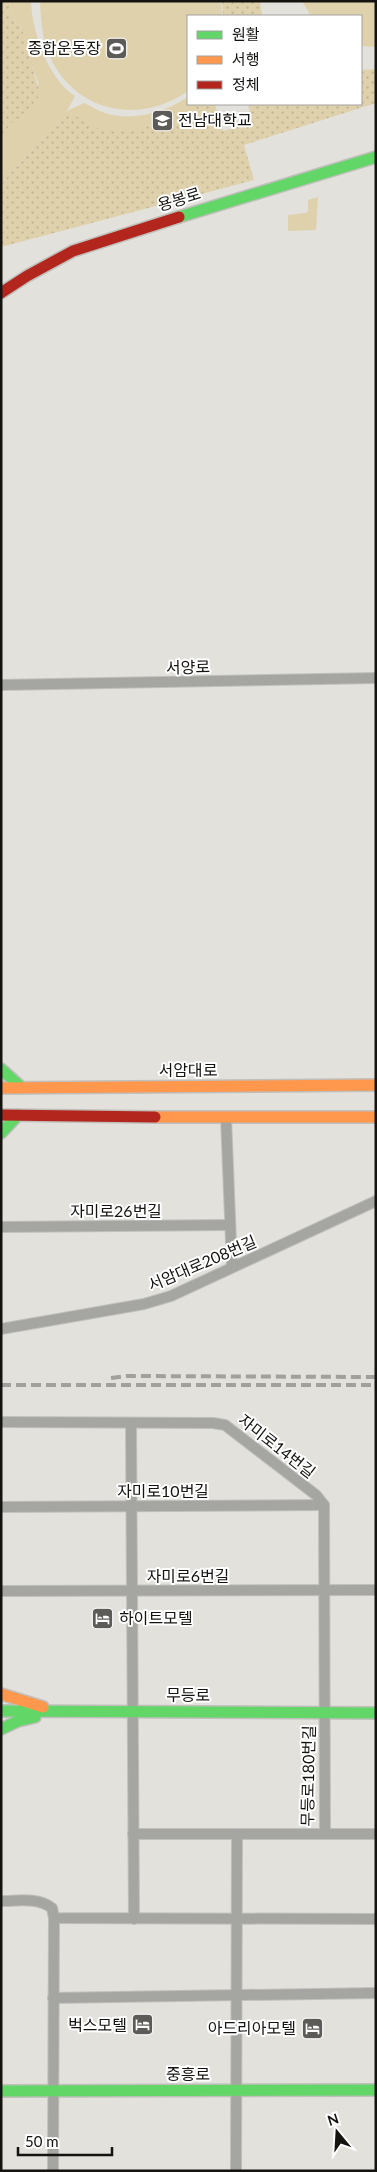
<svg xmlns="http://www.w3.org/2000/svg" width="377" height="2172" viewBox="0 0 377 2172" font-family="Lato,'Noto Sans KR',sans-serif">
<defs>
<pattern id="park-dots" width="8" height="8" patternUnits="userSpaceOnUse" patternTransform="scale(1.25)"><rect width="8" height="8" fill="#dfd1ac"/><path d="M2 2h.1M6 6h.1" fill="none" stroke="#beb393" stroke-width="1.8" stroke-linecap="round"/></pattern>
</defs>
<rect width="100%" height="100%" fill="#e2e1dc"/>
<!-- green -->
<g fill="#dfd1ac">
<path d="M 11,1 L 31,1 C 32,32 48,79 75,96 L 67,111 L 84,103 C 91,106 98,111 105,113 C 133,122 165,112 188,97 L 188,104 L 198,104 C 184,117 122,138 104,132 C 91,127 78,118 66,111 L 1,184 L 1,135 L 39,84 L 30,61 L 21,26 L 10,12 Z"/>
<path d="M 40,1 L 221,1 L 222,16 L 188,16 L 188,91 C 140,125 76,113 50,57 C 42,40 41,20 40,1 Z"/>
<polygon points="302,1 376,1 376,47 361,46 361,16 311,16"/>
<polygon points="318,197 316,230 288,231 288,215 306,213 308,211 308,200"/>
</g>
<!-- park -->
<g fill="url(#park-dots)">
<polygon points="1,1 11,1 10,12 21,26 40,94 25,119 14,120 2,135"/>
<polygon points="222,1 260,1 262,16 223,16"/>
<polygon points="376,69 376,103 244,145 254,180 1,247 1,184 66,111 105,132 132,130 161,123 198,104 215,104 223,131 252,123 248,104 361,104 361,70"/>
</g>
<g fill="none" stroke-linecap="round" stroke-linejoin="round">
<defs>
<g id="street">
<polyline points="1,685 376,678"/>
<polyline points="226,1118 232,1267"/>
<polyline points="1,1227 230,1225"/>
<polyline points="1,1329 144,1304 171,1296 376,1201"/>
<polyline points="1,1422 213,1423 225,1425 316,1495 324,1505 325,1834"/>
<polyline points="131,1424 134,1919"/>
<polyline points="1,1507 324,1505"/>
<polyline points="1,1591 376,1590"/>
<polyline points="133,1834 376,1834"/>
<path d="M 1,1901 C 18,1901 37,1897 52,1908 L 54,1918 L 376,1919"/>
<polyline points="53,1998 376,1993"/>
<polyline points="53,2171 54,1918"/>
<polyline points="236,2171 237,1834"/>
</g>
<g id="fast">
<polyline points="179,217 376,157"/>
<polyline points="1,1069 21,1087"/>
<polyline points="1,1133 18,1115"/>
<polyline points="1,1711 376,1713"/>
<polyline points="1,1729 18,1721 35,1717"/>
<polyline points="1,2091 376,2090"/>
</g>
<g id="slow">
<polyline points="1,1088 376,1085"/>
<polyline points="155,1117 376,1117"/>
<polyline points="1,1694 43,1707"/>
</g>
<g id="jam">
<polyline points="1,293 27,276 73,251 179,217"/>
<polyline points="1,1115 155,1117"/>
</g>
</defs>
<!-- street casing -->
<use href="#street" stroke="#c0bfbc" stroke-width="12"/>
<!-- fast casing -->
<use href="#fast" stroke="#c0bfbc" stroke-width="14"/>
<!-- slow casing -->
<use href="#slow" stroke="#c0bfbc" stroke-width="14"/>
<!-- jam casing -->
<use href="#jam" stroke="#c0bfbc" stroke-width="14"/>
<!-- street -->
<use href="#street" stroke="#a5a5a2" stroke-width="10"/>
<!-- fast -->
<use href="#fast" stroke="#63d668" stroke-width="11"/>
<!-- slow -->
<use href="#slow" stroke="#ff974d" stroke-width="11"/>
<!-- jam -->
<use href="#jam" stroke="#b3261e" stroke-width="11"/>
<!-- rail -->
<g stroke="#a1a09d" stroke-width="4" stroke-dasharray="10 5" stroke-linecap="butt">
<polyline points="111,1378 127,1376 376,1377"/>
<polyline points="1,1385 376,1385"/>
</g>
</g>
<!-- icons -->
<defs>
<symbol id="stadium-square" viewBox="-11 -11 22 22"><rect x="-9" y="-9" width="18" height="18" rx="4" fill="#5d5b57" stroke="#fff"/><path d="M0-5a6.5 5 0 1 0 0 10a6.5 5 0 1 0 0-10ZM-3.5-1.8h7v3.6h-7Z" fill="#fff"/></symbol>
<symbol id="university-square" viewBox="-11 -11 22 22"><rect x="-9" y="-9" width="18" height="18" rx="4" fill="#5d5b57" stroke="#fff"/><path d="M0-5L7-2L0 1L-7-2ZM-4 1L0 2.5L4 1V4Q0 6-4 4Z" fill="#fff"/></symbol>
<symbol id="hotel-square" viewBox="-11 -11 22 22"><rect x="-9" y="-9" width="18" height="18" rx="4" fill="#5d5b57" stroke="#fff"/><path d="M-6-4.5h1.5V1H6V5H4.5V3h-9V5H-6ZM-4 0a1.8 1.8 0 1 1 3.6 0ZM.5 0V-2.5h3Q6-2.5 6 0Z" fill="#fff"/></symbol>
</defs>
<g fill-rule="evenodd">
<use href="#stadium-square" x="104" y="36" width="25" height="25"/>
<use href="#university-square" x="150" y="108" width="25" height="25"/>
<use href="#hotel-square" x="90" y="1606" width="25" height="25"/>
<use href="#hotel-square" x="130" y="2012" width="25" height="25"/>
<use href="#hotel-square" x="300" y="2016" width="25" height="25"/>
</g>
<g text-anchor="middle" stroke-width="4" stroke-linejoin="round" paint-order="stroke">
<!-- poi labels -->
<g font-size="16" fill="#151310" stroke="#fff" text-anchor="end">
<text x="101" y="54">종합운동장</text>
<text x="178" y="126" text-anchor="start">전남대학교</text>
<text x="119" y="1624" text-anchor="start">하이트모텔</text>
<text x="127" y="2031">벅스모텔</text>
<text x="296" y="2034">아드리아모텔</text>
</g>
<!-- street labels -->
<g font-size="16" fill="#151310" stroke="#fff">
<text transform="translate(179 199) rotate(-17)" y="6">용봉로</text>
<text transform="translate(188 667) rotate(-1)" y="6">서양로</text>
<text x="188" y="1076">서암대로</text>
<text x="116" y="1217">자미로26번길</text>
<text transform="translate(202 1263) rotate(-23)" y="6">서암대로208번길</text>
<text transform="translate(277 1446) rotate(38)" y="6">자미로14번길</text>
<text x="163" y="1497">자미로10번길</text>
<text x="188" y="1582">자미로6번길</text>
<text x="188" y="1701">무등로</text>
<text transform="translate(308 1776) rotate(-89)" y="6">무등로180번길</text>
<text x="188" y="2080">중흥로</text>
</g>
</g>
<!-- border -->
<rect width="377" height="2172" fill="none" stroke="#151310" stroke-width="5"/>
<!-- legend -->
<rect x="187" y="15" width="175" height="90" fill="#ffffff" stroke="#a1a19f"/>
<rect x="197" y="31" width="25" height="8" fill="#63d668" stroke="#a1a19f"/>
<text x="232" y="40" font-size="15" fill="#151310">원활</text>
<rect x="197" y="56" width="25" height="8" fill="#ff974d" stroke="#a1a19f"/>
<text x="232" y="65" font-size="15" fill="#151310">서행</text>
<rect x="197" y="81" width="25" height="8" fill="#b3261e" stroke="#a1a19f"/>
<text x="232" y="90" font-size="15" fill="#151310">정체</text>
<!-- north arrow -->
<g transform="translate(337 2132) rotate(342)" stroke="#ffffff" stroke-width="4" paint-order="stroke">
<path d="M0-4L9 19L0 12L-9 19Z" fill="#151310"/>
<text y="-8" font-size="14" font-weight="bold" text-anchor="middle" fill="#151310">N</text>
</g>
<!-- scale -->
<path d="M18 2147v8h94v-8" fill="none" stroke="#151310" stroke-width="2.5"/>
<text x="25" y="2147" font-size="15" fill="#151310" stroke="#ffffff" stroke-width="4" paint-order="stroke">50 m</text>
</svg>
